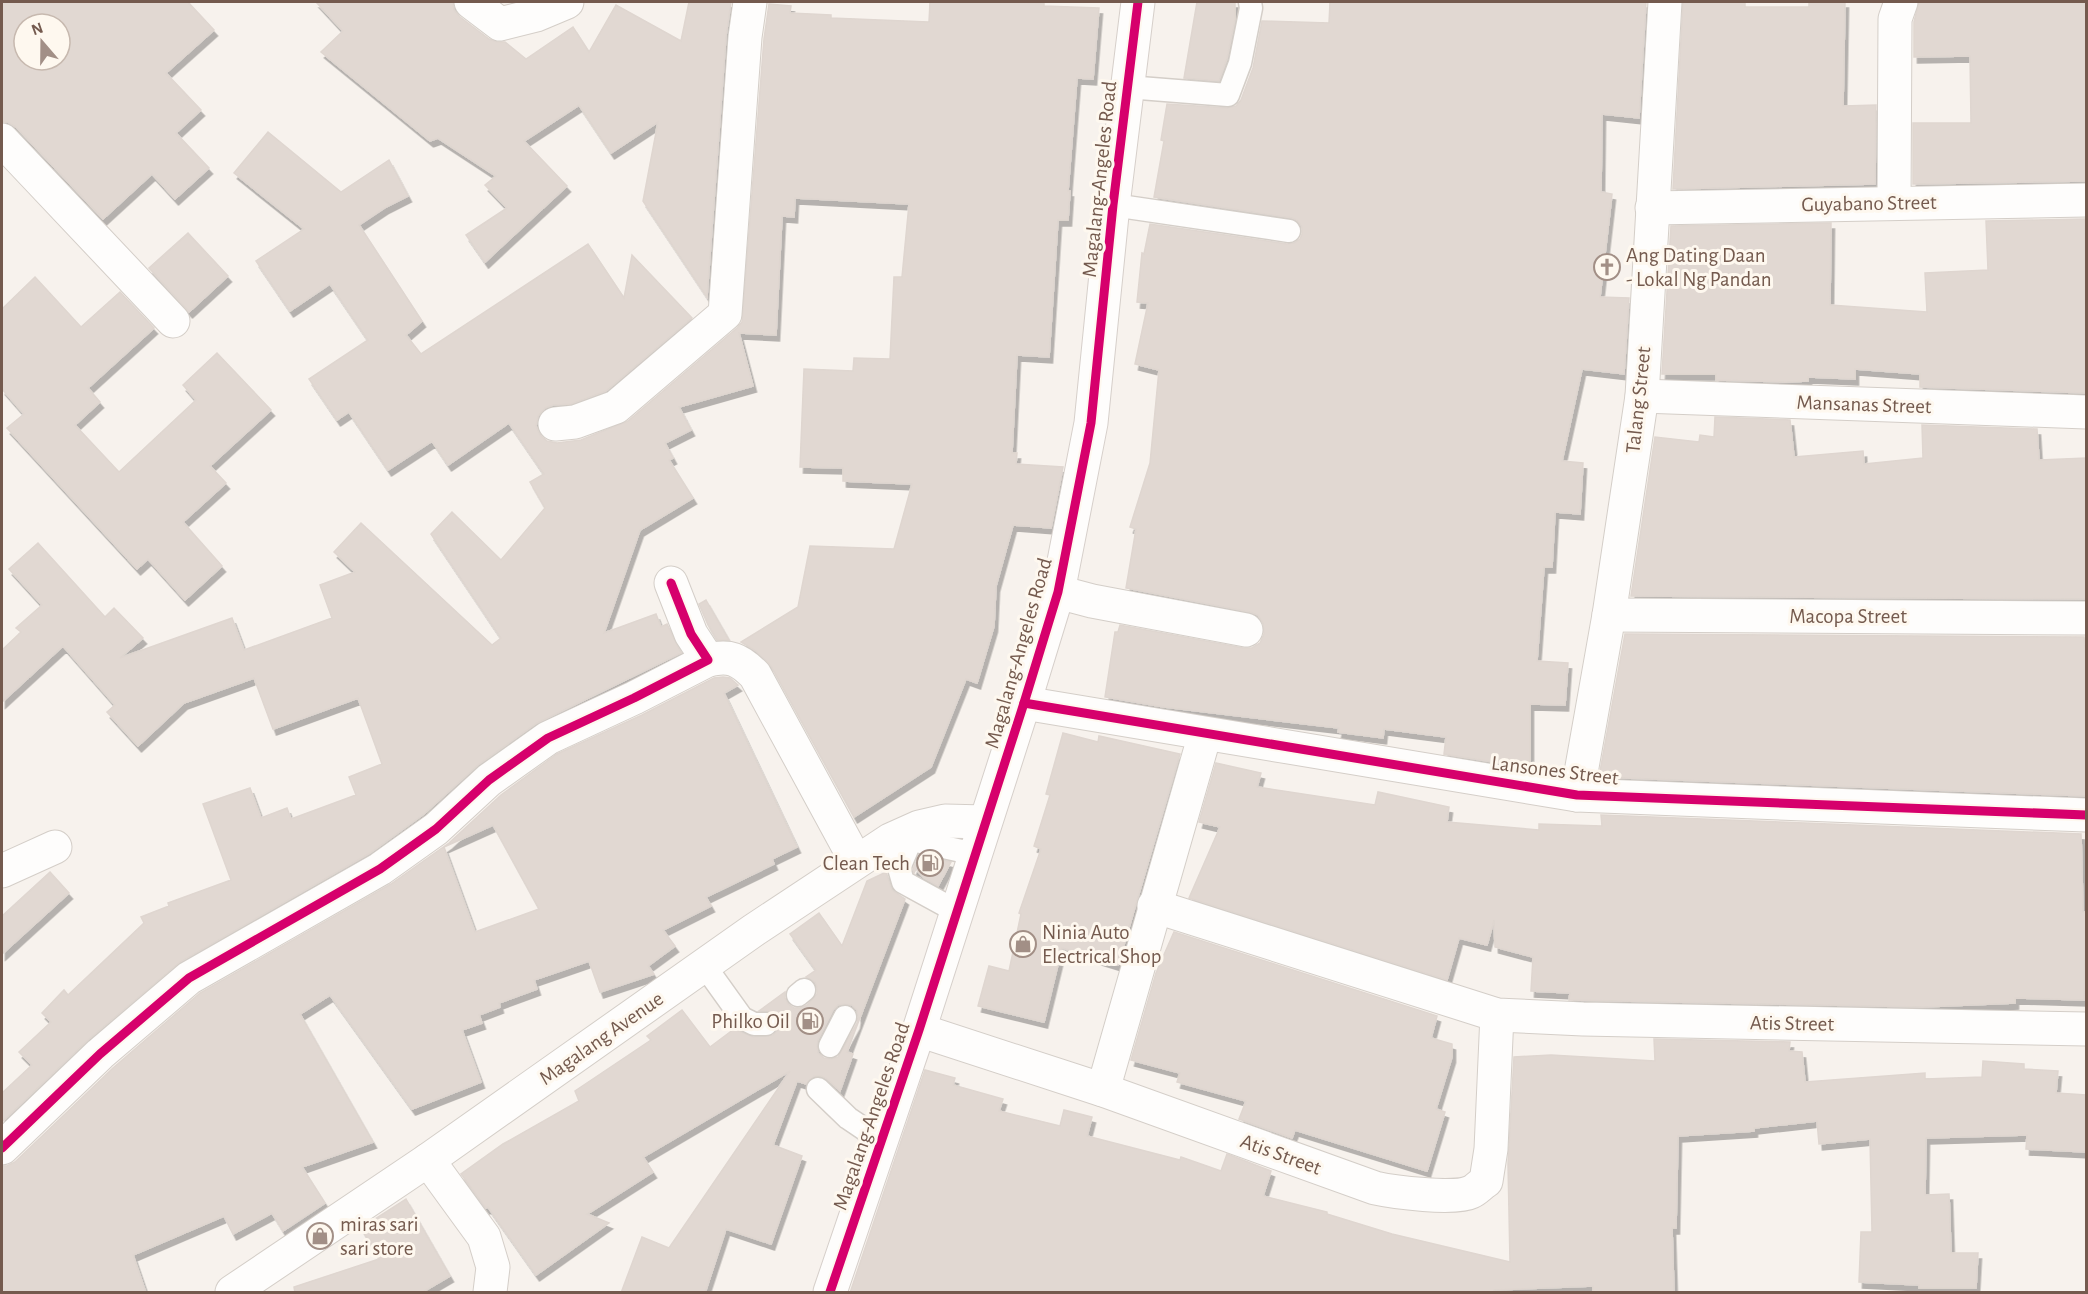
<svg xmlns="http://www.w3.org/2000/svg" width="2088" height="1294" viewBox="0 0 2088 1294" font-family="'Alegreya Sans',sans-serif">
<defs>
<filter id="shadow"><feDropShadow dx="3.5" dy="6" stdDeviation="0" flood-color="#0004"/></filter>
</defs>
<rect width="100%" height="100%" fill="#f7f2ed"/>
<!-- building -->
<g fill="#e1d8d2" stroke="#dfd6d0" stroke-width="1.5" fill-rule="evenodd" filter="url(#shadow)">
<path d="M 2,2 L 188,2 L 214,30 L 166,73 L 201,110 L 176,133 L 209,168 L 175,199 L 152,174 L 103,219 L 16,127 L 8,122 L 2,122 ZM 24,24 L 60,24 L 60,60 L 24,60 Z"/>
<polygon points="316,2 453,2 454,10 460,17 489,39 497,42 505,42 526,59 573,27 589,52 616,5 681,41 689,2 731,2 726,36 707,297 643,201 658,122 611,153 579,105 524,141 567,186 485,262 466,235 507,208 485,185 496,176 438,138 430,141 321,52 343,31"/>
<polygon points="930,2 1012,2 1044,3 1044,6 1099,8 1093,79 1077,78 1068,191 1070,191 1068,220 1058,220 1049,357 1017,355 1012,453 1017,453 1016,464 1063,467 1051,528 1013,525 996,586 994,626 977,683 966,679 931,767 854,817 771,666 756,651 741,642 798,607 810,546 894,549 912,484 843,481 843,468 800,467 804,369 853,371 854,358 890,359 894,277 902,277 909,204 795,198 794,217 782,216 776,335 739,333 753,386 679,407 691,430 665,443 673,458 669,460 693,498 640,530 604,633 656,614 661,627 667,624 681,653 537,723 478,765 424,814 370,853 180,962 88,1040 2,1122 2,1093 32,1065 19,1052 51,1022 42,1013 64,990 68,995 144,923 141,917 169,906 168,903 231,880 203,804 250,788 261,818 287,808 291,819 356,795 349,777 382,764 358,698 273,729 254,678 184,703 138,746 107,712 115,705 63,646 2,702 2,650 21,632 16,628 42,605 9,569 38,543 105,617 114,608 143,638 120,658 232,618 244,650 332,618 320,585 355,572 334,552 361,523 492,645 501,638 431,534 452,512 501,560 545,508 530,482 544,474 509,423 448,465 432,441 388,470 349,412 337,420 309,379 368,340 330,284 290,311 256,261 304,229 234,173 268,132 341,192 389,160 408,196 386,207 359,225 422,321 406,335 421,354 588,244 624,298 632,255 692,318 606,391 571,404 553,405 545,408 538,416 536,426 540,435 547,441 557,443 581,440 628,421 737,328 742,322 764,39 769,4 791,6 790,13 831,15 831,18 929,22"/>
<polygon points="1197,2 1235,2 1235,20 1227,59 1219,81 1184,78"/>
<polygon points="1330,2 1646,2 1639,118 1602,114 1601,192 1612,194 1600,297 1629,298 1624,374 1582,369 1562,461 1583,463 1580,514 1555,512 1552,567 1544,567 1537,661 1568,663 1565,705 1530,704 1530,766 1518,766 1444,754 1446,737 1384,729 1383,738 1338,732 1339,728 1164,707 1105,697 1115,632 1118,632 1120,625 1243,648 1252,648 1260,643 1264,634 1263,623 1258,615 1250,612 1126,588 1136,529 1130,527 1150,463 1159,370 1135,364 1148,303 1137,302 1142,253 1144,254 1150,224 1287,244 1294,243 1300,239 1302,234 1302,227 1298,221 1292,218 1154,197 1164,141 1161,140 1167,104 1227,108 1236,106 1241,100 1253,68 1262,21 1329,23"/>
<polygon points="1683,2 1745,2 1745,7 1809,7 1809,2 1845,2 1843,106 1876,105 1875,184 1673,189"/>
<polygon points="1919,2 2086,2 2086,181 1913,184 1913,123 1971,123 1970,56 1914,57 1914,22"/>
<polygon points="2085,219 2086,393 1920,387 1920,374 1855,369 1855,379 1808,377 1808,381 1786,382 1716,380 1716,374 1662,374 1671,226 1831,223 1830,305 1927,312 1925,273 1988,270 1986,221"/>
<polygon points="188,233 228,276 189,312 149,268"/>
<polygon points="35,277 81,327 120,292 154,328 88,388 100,402 75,425 119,472 196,400 183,385 217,353 271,410 210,466 226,483 183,522 222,566 185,600 148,559 137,569 7,428 24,414 2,389 2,309"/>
<polygon points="1715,417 1790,420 1794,457 1863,451 1864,464 1923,458 1922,425 2037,429 2039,460 2086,458 2086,599 1631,596 1655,437 1699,442 1700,435 1714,437"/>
<polygon points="706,600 729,640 717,640 708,625 699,604"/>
<polygon points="1625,634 2084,637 2086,658 2086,796 1599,777"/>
<path d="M 723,677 L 730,678 L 738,685 L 724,693 L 797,847 L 772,859 L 774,864 L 706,897 L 711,906 L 663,930 L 675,946 L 648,966 L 654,974 L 600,992 L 589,961 L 534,980 L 537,989 L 499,1003 L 500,1007 L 479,1015 L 482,1023 L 462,1030 L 481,1082 L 412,1109 L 330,995 L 300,1014 L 373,1142 L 302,1167 L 325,1203 L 283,1231 L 272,1213 L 233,1234 L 224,1216 L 133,1255 L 146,1293 L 2,1293 L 2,1166 L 7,1166 L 15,1162 L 113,1068 L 200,993 L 391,884 L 449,843 L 501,795 L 557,754 L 642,715 L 714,678 ZM 493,825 L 539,909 L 475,932 L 444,847 Z"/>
<polygon points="1063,733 1098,742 1099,736 1180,754 1118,965 1062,948 1044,1022 978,1006 989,966 1009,971 1021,914 1019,913 1041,849 1034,846 1050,795 1046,794"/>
<polygon points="1216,763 1261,773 1257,787 1375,805 1378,792 1449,807 1447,822 1539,830 1539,824 1602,826 1601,815 2081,834 2083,912 2086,912 2084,1000 2015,998 2015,1003 1923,1007 1569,1000 1570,993 1531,991 1533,957 1495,947 1494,920 1487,945 1459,938 1447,980 1189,898 1220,827 1199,822"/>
<polygon points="919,855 951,862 938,886 924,878 916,869 914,873 913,869"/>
<polygon points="50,872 69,893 2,954 2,916"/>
<path d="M 886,872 L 892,890 L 905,899 L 847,1052 L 853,1054 L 840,1091 L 827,1079 L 821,1076 L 814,1076 L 806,1084 L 797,1081 L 773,1145 L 802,1156 L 771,1244 L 726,1229 L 705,1293 L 621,1293 L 642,1237 L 669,1248 L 790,1071 L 643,1157 L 653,1172 L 587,1214 L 609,1223 L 536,1275 L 488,1207 L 486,1208 L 461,1174 L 503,1144 L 579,1101 L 575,1091 L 651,1040 L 647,1036 L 682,1010 L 710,1047 L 734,1029 L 753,1037 L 773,1035 L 777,1031 L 779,1025 L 778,1018 L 772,1012 L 759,1011 L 785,992 L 785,998 L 788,1004 L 794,1008 L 800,1008 L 807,1005 L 817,994 L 817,987 L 815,982 L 806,977 L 816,970 L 790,934 L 819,913 L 842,946 L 867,881 ZM 845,1004 L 852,1005 L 857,1010 L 858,1017 L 857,1023 L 838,1057 L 831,1059 L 824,1058 L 818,1053 L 817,1046 L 818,1040 L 833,1010 L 838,1005 Z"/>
<polygon points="1174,932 1437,1016 1431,1038 1452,1044 1452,1057 1436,1109 1445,1112 1427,1171 1295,1130 1292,1138 1239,1119 1246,1101 1177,1082 1180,1073 1131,1060 1156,973"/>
<polygon points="1654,1039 1790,1042 1789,1051 1802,1052 1805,1082 1925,1073 1925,1079 1982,1077 1983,1061 2024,1064 2024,1069 2058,1071 2056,1093 2086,1095 2086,1152 2026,1149 2027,1135 1926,1138 1925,1195 1949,1194 1951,1253 1978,1253 1976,1288 1919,1288 1919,1285 1859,1282 1861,1232 1872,1232 1870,1139 1819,1144 1817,1121 1754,1128 1754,1131 1678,1136 1676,1228 1672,1228 1674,1293 1593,1293 1593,1286 1494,1290 1493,1293 850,1293 925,1070 955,1078 953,1085 1003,1099 999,1111 1060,1126 1064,1110 1092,1117 1087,1136 1180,1160 1181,1157 1221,1171 1227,1154 1271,1171 1263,1196 1327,1212 1327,1214 1392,1234 1510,1262 1508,1164 1514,1057 1551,1055 1655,1061"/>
<polygon points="406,1199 450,1276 421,1293 295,1293 294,1287 379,1259 361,1228"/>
</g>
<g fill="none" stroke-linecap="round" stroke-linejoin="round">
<defs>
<g id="service">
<polyline points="1127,87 1228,95 1240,63 1251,8 1250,2"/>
<polyline points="1113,205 1289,231"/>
<polyline points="916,828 899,868 903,882 956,911"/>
<polyline points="912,840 975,854"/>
<polyline points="704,965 742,1018 754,1024 766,1024"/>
<polyline points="798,995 804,990"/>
<polyline points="830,1046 845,1017"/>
<polyline points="818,1089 848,1118 882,1141"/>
</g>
<g id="minor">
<polyline points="471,2 500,24 536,15 567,2"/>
<polyline points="2,140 173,321"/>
<polyline points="1894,202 1895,19 1901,2"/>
<polyline points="1652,208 2086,200"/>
<polyline points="1642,396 2086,412"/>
<polyline points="555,424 575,422 616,407 725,314 745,37 750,2"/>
<polyline points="1058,592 1092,601 1246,630"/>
<polyline points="1609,615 2086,618"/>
<path d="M 708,660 C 730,655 739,659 755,675 L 856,861"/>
<polyline points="1024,703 1577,795 2086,815"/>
<polyline points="1577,795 1609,615 1642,396 1665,2"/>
<polyline points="2,871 55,847"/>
<polyline points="1154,906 1497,1015 1583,1019 2086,1029"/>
<path d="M 919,1030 L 1103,1090 L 1375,1188 C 1393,1192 1455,1200 1471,1192 C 1476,1190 1481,1184 1486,1181 L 1491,1149 L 1497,1015"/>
<polyline points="1103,1090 1205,734"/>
<polyline points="2,1148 100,1054 189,978 380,869 436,829 489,780 548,738 634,698 708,660 691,634 671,583"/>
<polyline points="428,1160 484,1237 493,1267 490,1292"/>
</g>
<polyline id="tertiary" points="232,1292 428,1160 754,930 890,840 919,827 945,821 985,822"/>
<polyline id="secondary" points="830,1292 919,1030 1024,703 1058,592 1091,423 1113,205 1138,2"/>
</defs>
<!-- service casing -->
<use href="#service" stroke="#d4cec8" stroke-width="25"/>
<!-- minor casing -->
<use href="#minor" stroke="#d4cec8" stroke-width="35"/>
<!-- tertiary casing -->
<use href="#tertiary" stroke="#d4cec8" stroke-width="35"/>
<!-- secondary casing -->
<use href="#secondary" stroke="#d6cfca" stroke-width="35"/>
<!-- service -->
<use href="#service" stroke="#fefdfc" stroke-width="22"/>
<!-- minor -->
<use href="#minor" stroke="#fefdfc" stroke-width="33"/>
<!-- tertiary -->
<use href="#tertiary" stroke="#fefdfc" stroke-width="33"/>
<!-- secondary -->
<use href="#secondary" stroke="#fefdfc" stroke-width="33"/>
<defs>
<g id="cycleway">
<polyline points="1024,703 1577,795 2086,815"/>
<polyline points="2,1148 100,1054 189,978 380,869 436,829 489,780 548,738 634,698 708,660 691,634 671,583"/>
<polyline points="830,1292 919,1030 1024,703 1058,592 1091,423 1113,205 1138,2"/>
</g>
</defs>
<!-- cycleway casing -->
<use href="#cycleway" stroke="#fef8ef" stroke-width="13"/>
<!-- cycleway -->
<use href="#cycleway" stroke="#d6006c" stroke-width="9"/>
</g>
<!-- icons -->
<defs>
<symbol id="church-ring" viewBox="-11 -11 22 22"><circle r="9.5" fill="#fef8ef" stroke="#a28f86" stroke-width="1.5"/><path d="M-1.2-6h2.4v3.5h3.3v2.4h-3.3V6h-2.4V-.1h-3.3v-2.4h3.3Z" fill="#a28f86"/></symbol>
<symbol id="fuel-ring" viewBox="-11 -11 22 22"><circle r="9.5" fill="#fef8ef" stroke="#a28f86" stroke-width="1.5"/><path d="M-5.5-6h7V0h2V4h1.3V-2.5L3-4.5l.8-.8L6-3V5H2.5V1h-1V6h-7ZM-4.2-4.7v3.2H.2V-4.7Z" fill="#a28f86"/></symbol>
<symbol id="shop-ring" viewBox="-11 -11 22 22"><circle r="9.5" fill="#fef8ef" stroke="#a28f86" stroke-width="1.5"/><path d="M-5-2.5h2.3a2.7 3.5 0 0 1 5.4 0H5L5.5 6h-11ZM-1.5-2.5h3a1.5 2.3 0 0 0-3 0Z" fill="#a28f86"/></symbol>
</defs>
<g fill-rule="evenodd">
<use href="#church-ring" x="1592" y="252" width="30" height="30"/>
<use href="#fuel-ring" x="915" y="848" width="30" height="30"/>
<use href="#shop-ring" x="1008" y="929" width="30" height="30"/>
<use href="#fuel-ring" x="795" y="1006" width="30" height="30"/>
<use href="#shop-ring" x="305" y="1221" width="30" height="30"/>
</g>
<g text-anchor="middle" stroke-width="6" stroke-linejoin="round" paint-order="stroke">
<!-- street labels -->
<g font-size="21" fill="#745a4e" stroke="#fef8ef">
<text transform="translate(1099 179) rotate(-84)" y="7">Magalang-Angeles Road</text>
<text transform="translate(1869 203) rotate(-1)" y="7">Guyabano Street</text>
<text transform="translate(1638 400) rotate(-84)" y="7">Talang Street</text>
<text transform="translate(1864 404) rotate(2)" y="7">Mansanas Street</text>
<text x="1848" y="623">Macopa Street</text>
<text transform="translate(1018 653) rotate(-74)" y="7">Magalang-Angeles Road</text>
<text transform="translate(1555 770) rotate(7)" y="7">Lansones Street</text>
<text transform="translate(1792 1023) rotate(1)" y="7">Atis Street</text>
<text transform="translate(601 1038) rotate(-35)" y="7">Magalang Avenue</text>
<text transform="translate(871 1116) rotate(-71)" y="7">Magalang-Angeles Road</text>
<text transform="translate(1281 1154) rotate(20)" y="7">Atis Street</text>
</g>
<!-- poi labels -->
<g font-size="21" fill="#745a4e" stroke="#fef8ef" text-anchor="start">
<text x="1626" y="262">Ang Dating Daan<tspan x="1626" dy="24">- Lokal Ng Pandan</tspan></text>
<text x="910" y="870" text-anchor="end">Clean Tech</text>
<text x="1042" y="939">Ninia Auto<tspan x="1042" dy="24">Electrical Shop</tspan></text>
<text x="790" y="1028" text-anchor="end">Philko Oil</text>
<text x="340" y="1231">miras sari<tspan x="340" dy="24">sari store</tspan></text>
</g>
</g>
<!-- border -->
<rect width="2088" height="1294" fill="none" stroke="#745a4e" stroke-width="6"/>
<!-- north arrow -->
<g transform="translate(42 42) rotate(340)"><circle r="28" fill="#fef8ef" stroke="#c7b9af" stroke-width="1.5"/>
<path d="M0-4.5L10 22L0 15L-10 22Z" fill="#a28f86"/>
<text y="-9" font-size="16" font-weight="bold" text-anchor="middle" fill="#745a4e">N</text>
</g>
</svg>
